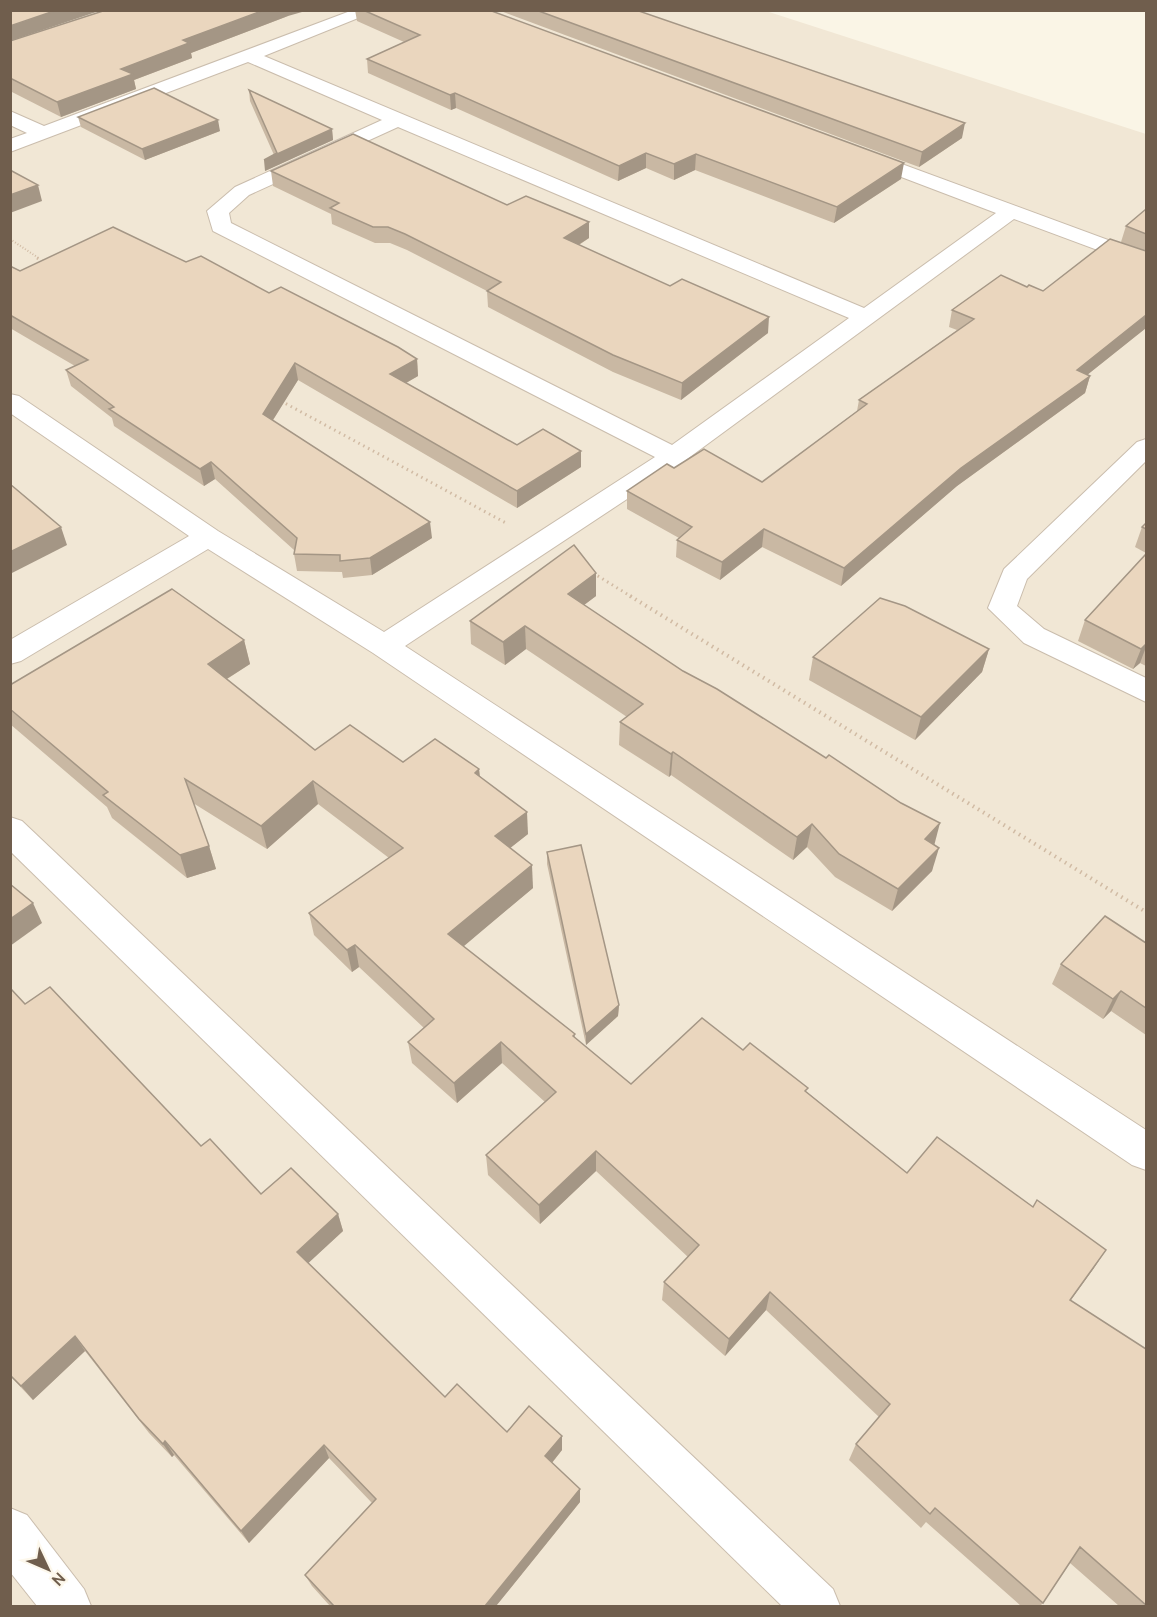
<svg xmlns="http://www.w3.org/2000/svg" width="1157" height="1617" viewBox="0 0 1157 1617" font-family="Cabin,sans-serif">
<rect width="100%" height="100%" fill="#faf5e6"/>
<!-- residential -->
<polygon fill="#f1e7d5" points="11,11 766,11 1146,134 1146,1606 11,1606"/>
<g fill="none" stroke-linecap="round" stroke-linejoin="round">
<defs>
<g id="street">
<path d="M 353,10 L 378,10 L 264,56 L 864,308 L 996,213 L 854,159 L 851,155 L 854,151 L 861,149 L 1146,254 L 1146,268 L 1014,219 L 683,462 L 405,646 L 1146,1130 L 1146,1170 L 1132,1165 L 373,653 L 208,549 L 21,661 L 10,664 L 10,640 L 189,536 L 10,413 L 10,394 L 19,396 L 218,531 L 384,632 L 655,457 L 213,231 L 207,211 L 235,187 L 382,120 L 248,62 L 10,152 L 10,139 L 27,133 L 10,125 L 10,111 L 44,126 ZM 398,127 L 849,318 L 672,445 L 231,223 L 229,213 L 249,195 Z"/>
<polygon points="1146,439 1146,461 1027,579 1017,606 1044,629 1146,678 1146,702 1024,643 988,608 1004,569 1137,442"/>
<polygon points="10,817 22,821 833,1589 840,1606 782,1606 10,851"/>
<polygon points="10,1508 27,1515 84,1589 91,1606 37,1606 10,1572"/>
</g>
</defs>
<!-- street casing -->
<use href="#street" stroke="#cabdad" stroke-width="2"/>
<!-- path-far2 -->
<polyline stroke="#d1bba4" stroke-width="2" stroke-dasharray="1 2" stroke-linecap="butt" points="10,239 40,259"/>
<!-- path-far1 -->
<g stroke="#d1bba4" stroke-width="3" stroke-dasharray="1.5 4" stroke-linecap="butt">
<polyline points="37,258 44,262"/>
<polyline points="281,401 506,523"/>
<polyline points="593,573 632,597"/>
</g>
<!-- path -->
<polyline stroke="#d1bba4" stroke-width="4" stroke-dasharray="1.5 4.5" stroke-linecap="butt" points="630,596 1146,912"/>
<!-- street -->
<use href="#street" fill="#fff" fill-rule="evenodd"/>
</g>
<!-- wall -->
<g fill="#c9b8a3">
<polygon points="10,10 16,39 288,16 191,53 192,58 134,80 136,89 61,117 10,91"/>
<polygon points="355,10 489,10 901,179 834,223 695,170 674,180 646,168 618,181 456,108 451,110 368,73 367,59 404,42 357,21"/>
<polygon points="498,10 636,10 962,138 919,167"/>
<polygon points="249,90 332,129 333,140 265,171 274,155 250,101"/>
<polygon points="78,117 220,131 145,160 81,127"/>
<polygon points="271,171 507,205 589,238 579,245 768,333 681,400 613,372 488,307 487,291 407,250 390,243 375,243 332,224 331,214 273,186"/>
<polygon points="1146,209 1146,328 1087,375 1090,376 1085,393 957,486 841,586 762,547 720,580 676,557 677,540 679,538 627,509 627,491 674,468 762,482 857,411 859,400 957,330 949,327 952,310 1027,287 1043,291 1121,242 1126,226"/>
<polygon points="186,262 269,293 417,359 418,376 406,383 517,445 581,451 581,467 517,508 298,380 273,420 432,538 372,575 343,578 342,572 297,571 294,554 294,550 215,479 204,486 114,426 112,418 71,386 66,370 75,366 10,328 10,266 20,271"/>
<polygon points="1146,523 1146,553 1135,547 1142,527"/>
<polygon points="1146,554 1146,666 1140,663 1133,669 1078,641 1085,620"/>
<polygon points="596,573 596,596 584,605 934,845 932,871 892,911 835,877 807,847 793,860 671,775 669,777 619,745 620,722 627,717 526,649 505,665 471,644 470,621"/>
<polygon points="244,640 250,664 227,679 315,750 403,762 479,769 480,776 528,834 510,848 533,888 463,946 575,1034 575,1038 631,1084 743,1050 807,1092 907,1173 1094,1268 1070,1300 1146,1349 1146,1606 1119,1606 1070,1563 1043,1603 1040,1606 1021,1606 926,1522 921,1528 849,1460 856,1444 879,1417 766,1310 725,1356 662,1300 664,1282 688,1257 596,1171 540,1224 488,1175 486,1155 545,1102 502,1063 457,1103 412,1063 408,1042 424,1028 359,967 352,972 314,935 309,913 389,858 318,804 267,849 193,803 209,846 216,869 187,878 112,818 107,807 10,724 10,685"/>
<polygon points="989,649 982,672 915,740 809,680 813,657"/>
<polygon points="547,852 619,1005 618,1016 586,1045 547,864"/>
<polygon points="1146,943 1146,1035 1111,1011 1103,1019 1052,984 1061,964"/>
<polygon points="10,988 25,1004 261,1194 338,1214 343,1231 308,1263 445,1397 507,1432 562,1436 562,1450 552,1463 580,1489 580,1502 496,1606 330,1606 312,1586 305,1575 372,1503 329,1458 249,1543 174,1455 172,1457 149,1433 85,1351 33,1400 10,1376"/>
</g>
<!-- shaded-wall -->
<g fill="#a49685">
<polygon points="57,10 102,10 10,41 10,26"/>
<polygon points="264,10 309,10 288,16 191,53 192,58 134,80 136,89 61,117 57,102 121,69 183,40"/>
<polygon points="455,93 456,108 451,110 450,95"/>
<polygon points="218,120 220,131 145,160 142,149"/>
<polygon points="965,123 962,138 919,167 922,152"/>
<polygon points="332,129 333,140 265,171 264,160"/>
<polygon points="646,153 646,168 618,181 619,166"/>
<polygon points="696,154 695,170 674,180 674,164"/>
<polygon points="904,163 901,179 834,223 837,207"/>
<polygon points="38,185 42,201 10,213 10,195"/>
<polygon points="589,222 589,238 564,254 564,238"/>
<polygon points="1146,315 1146,328 1072,387 1077,370"/>
<polygon points="769,317 768,333 681,400 682,383"/>
<polygon points="417,359 418,376 392,391 390,374"/>
<polygon points="295,363 298,380 266,431 263,414"/>
<polygon points="1090,376 1085,393 957,486 841,586 844,568 961,468"/>
<polygon points="581,451 581,467 517,508 517,491"/>
<polygon points="211,462 215,479 204,486 200,469"/>
<polygon points="430,522 432,538 372,575 370,558"/>
<polygon points="61,527 67,545 10,574 10,552"/>
<polygon points="764,529 762,547 720,580 722,562"/>
<polygon points="596,573 596,596 568,617 568,594"/>
<polygon points="525,626 526,649 505,665 503,642"/>
<polygon points="244,640 250,664 214,687 208,664"/>
<polygon points="1146,644 1146,647 1140,663 1133,669 1141,649"/>
<polygon points="989,649 982,672 915,740 921,717"/>
<polygon points="673,752 671,775 669,777 671,754"/>
<polygon points="479,769 481,792 475,773"/>
<polygon points="313,781 318,804 267,849 261,826"/>
<polygon points="527,812 528,834 496,859 495,836"/>
<polygon points="940,823 934,846 925,839"/>
<polygon points="812,824 807,847 793,860 797,837"/>
<polygon points="209,846 216,869 187,878 180,855"/>
<polygon points="939,848 932,871 892,911 898,889"/>
<polygon points="532,865 533,888 451,957 448,934"/>
<polygon points="33,903 42,923 10,946 10,919"/>
<polygon points="355,945 359,967 352,972 347,950"/>
<polygon points="1121,991 1111,1011 1103,1019 1113,999"/>
<polygon points="619,1005 618,1016 586,1045 586,1034"/>
<polygon points="501,1042 502,1063 457,1103 454,1083"/>
<polygon points="596,1151 596,1171 540,1224 539,1205"/>
<polygon points="338,1214 343,1231 303,1268 297,1252"/>
<polygon points="1106,1250 1094,1268 1058,1318 1070,1300"/>
<polygon points="770,1292 766,1310 725,1356 729,1339"/>
<polygon points="75,1336 85,1351 33,1400 21,1386"/>
<polygon points="562,1436 562,1450 546,1470 545,1456"/>
<polygon points="165,1441 174,1455 172,1457 163,1444"/>
<polygon points="324,1445 329,1458 249,1543 241,1531"/>
<polygon points="580,1489 580,1502 496,1606 485,1606"/>
</g>
<!-- building -->
<g fill="#ead6be" stroke="#a49685" stroke-width="1.5">
<polygon points="10,10 57,10 10,26"/>
<polygon points="106,10 264,10 183,40 189,43 121,69 133,74 57,102 10,78 10,41"/>
<polygon points="363,10 489,10 904,163 837,207 696,154 674,164 646,153 619,166 455,93 450,95 367,59 420,35"/>
<polygon points="536,10 636,10 965,123 922,152"/>
<polygon points="154,88 218,120 142,149 78,117"/>
<polygon points="249,90 332,129 264,160 277,153"/>
<polygon points="353,134 507,205 526,196 589,222 564,238 670,286 682,279 769,317 682,383 613,355 487,291 501,282 405,234 388,227 373,227 330,208 339,203 271,171"/>
<polygon points="10,170 38,185 10,195"/>
<polygon points="1146,209 1146,234 1126,226"/>
<polygon points="113,227 186,262 201,256 269,293 281,287 398,347 417,359 390,374 517,445 543,429 581,451 517,491 295,363 263,414 430,522 370,558 340,561 340,555 294,554 297,538 211,462 200,469 109,409 114,407 66,370 88,360 10,315 10,266 20,271"/>
<polygon points="1110,239 1146,251 1146,315 1077,370 1090,376 961,468 844,568 764,529 722,562 677,540 692,527 627,491 667,464 674,468 704,449 762,482 867,404 859,400 974,319 952,310 1001,275 1027,287 1029,285 1043,291"/>
<polygon points="10,484 61,527 10,552"/>
<polygon points="1146,523 1146,529 1142,527"/>
<polygon points="574,545 596,573 568,594 683,671 717,689 826,758 829,755 901,803 940,823 925,839 939,848 898,889 839,854 812,824 797,837 673,752 671,754 620,722 643,704 525,626 503,642 470,621"/>
<polygon points="1146,554 1146,644 1141,649 1085,620"/>
<polygon points="172,589 244,640 208,664 315,750 350,725 403,762 435,739 479,769 475,773 527,812 495,836 532,865 448,934 575,1034 573,1036 631,1084 702,1018 743,1050 750,1043 808,1088 805,1091 907,1173 937,1137 1033,1207 1037,1200 1106,1250 1070,1300 1146,1349 1146,1605 1080,1547 1043,1603 935,1508 930,1514 856,1444 890,1404 770,1292 729,1339 664,1282 699,1245 596,1151 539,1205 486,1155 556,1092 501,1042 454,1083 408,1042 434,1019 355,945 347,950 309,913 403,848 313,781 261,826 185,779 209,846 180,855 103,795 108,792 10,709 10,685"/>
<polygon points="880,598 905,606 989,649 921,717 813,657"/>
<polygon points="581,845 619,1005 586,1034 547,852"/>
<polygon points="10,884 33,903 10,919"/>
<polygon points="1105,916 1146,943 1146,1008 1121,991 1113,999 1061,964"/>
<polygon points="50,987 201,1146 210,1139 261,1194 291,1168 338,1214 297,1252 445,1397 457,1384 507,1432 529,1406 562,1436 545,1456 580,1489 485,1606 334,1606 305,1575 376,1499 324,1445 241,1531 165,1441 163,1444 139,1419 75,1336 21,1386 10,1375 10,988 25,1004"/>
</g>
<!-- border -->
<rect width="1157" height="1617" fill="none" stroke="#705e4d" stroke-width="24"/>
<!-- north arrow -->
<g transform="translate(48 1569) rotate(134)" stroke="#fdf8ec" stroke-width="4.5" paint-order="stroke">
<path d="M0-4.5L10 22L0 15L-10 22Z" fill="#705e4d"/>
<text y="-9" font-size="16" font-weight="bold" text-anchor="middle" fill="#705e4d">N</text>
</g>
</svg>
